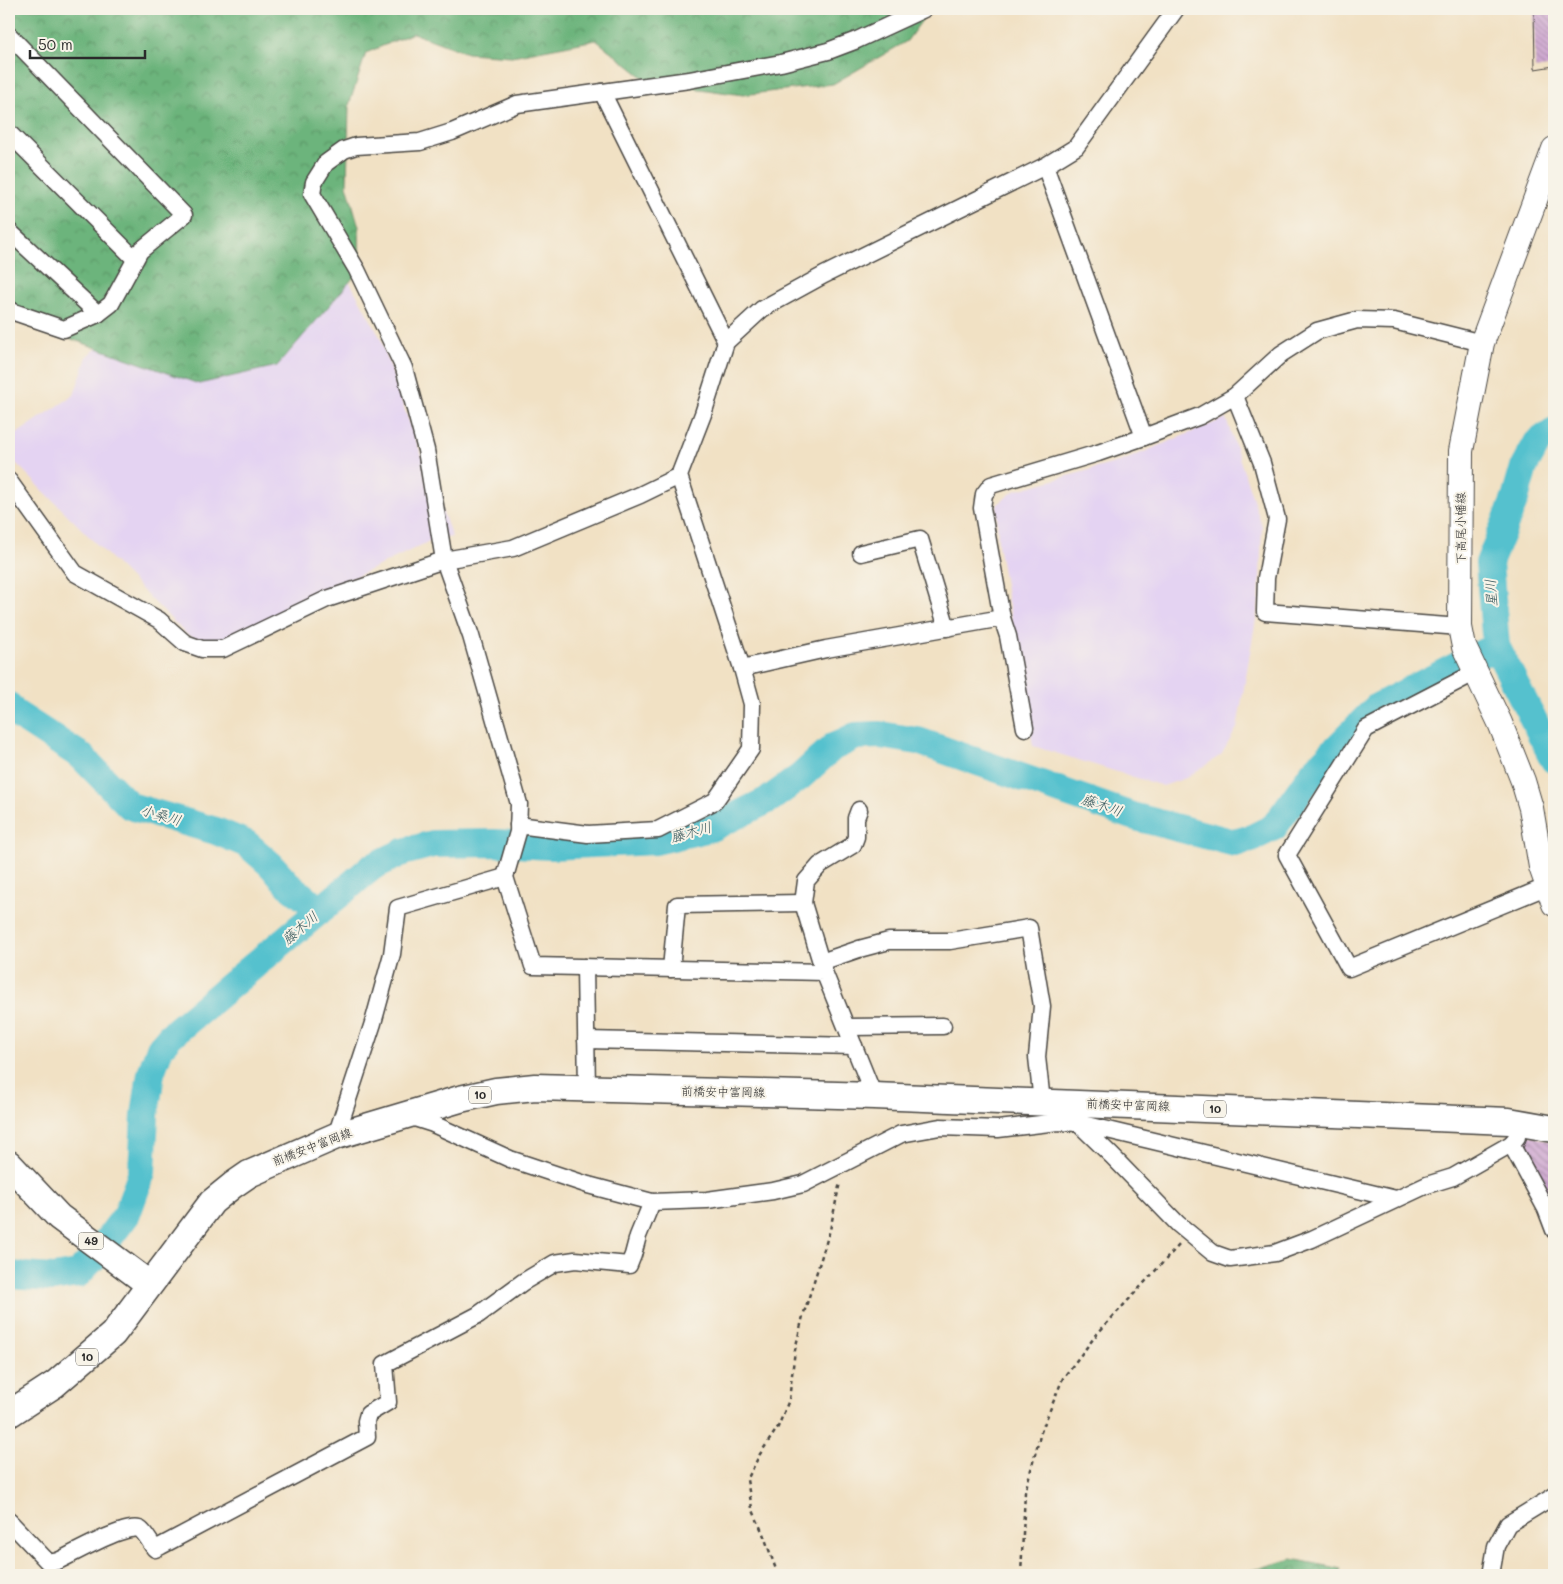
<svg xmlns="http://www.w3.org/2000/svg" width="1563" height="1584" viewBox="0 0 1563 1584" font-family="Mali,'Klee One',sans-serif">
<defs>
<pattern id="forest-crowns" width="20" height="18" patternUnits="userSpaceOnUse" patternTransform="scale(1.25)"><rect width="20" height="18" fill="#6cb47b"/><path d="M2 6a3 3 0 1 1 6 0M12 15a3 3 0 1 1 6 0" fill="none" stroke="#599365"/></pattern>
<pattern id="building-back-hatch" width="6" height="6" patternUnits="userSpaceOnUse" patternTransform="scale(1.25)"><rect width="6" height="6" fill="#cfa8d1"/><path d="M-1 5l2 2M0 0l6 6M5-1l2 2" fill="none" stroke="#a889aa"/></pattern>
</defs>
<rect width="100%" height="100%" fill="#f7f3e8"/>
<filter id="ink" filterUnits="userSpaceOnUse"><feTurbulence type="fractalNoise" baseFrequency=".02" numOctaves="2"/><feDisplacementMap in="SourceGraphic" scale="10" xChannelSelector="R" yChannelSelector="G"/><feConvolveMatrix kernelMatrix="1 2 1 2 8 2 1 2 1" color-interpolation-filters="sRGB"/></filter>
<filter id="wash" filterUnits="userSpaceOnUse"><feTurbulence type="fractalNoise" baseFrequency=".0096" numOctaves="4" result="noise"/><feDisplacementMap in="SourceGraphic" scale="20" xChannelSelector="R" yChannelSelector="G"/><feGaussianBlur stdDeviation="1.12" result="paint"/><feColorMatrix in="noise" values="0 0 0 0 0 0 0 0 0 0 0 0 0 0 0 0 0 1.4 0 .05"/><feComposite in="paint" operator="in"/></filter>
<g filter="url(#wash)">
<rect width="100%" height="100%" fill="#f1e1c4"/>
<!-- built -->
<g fill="#e4d3f2">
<polygon points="329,244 381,339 404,408 452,537 430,541 220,642 202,642 186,634 9,456 9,439 74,395 87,357 122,324"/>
<polygon points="1226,418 1262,526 1259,601 1237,728 1221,755 1186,778 1163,786 1033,746 998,544 997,505 1014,491 1122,461"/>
</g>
<!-- forest -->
<g fill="url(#forest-crowns)" stroke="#4c7053">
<polygon points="9,9 930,9 907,41 833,84 743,95 649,82 596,40 512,56 467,53 413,33 366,53 349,105 347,185 359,227 360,270 277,366 199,384 9,317"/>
<polygon points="1292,1559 1342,1569 1339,1575 1234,1575"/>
</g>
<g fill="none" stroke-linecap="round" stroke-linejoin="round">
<!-- river -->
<g stroke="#55c1ce" stroke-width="28">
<polyline points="1554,431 1537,443 1524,467 1515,499 1489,563 1496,646 1554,760"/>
<polyline points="9,706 13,712 81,756 130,806 216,831 247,844 270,864 290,886 320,910"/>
<polyline points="9,1275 53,1278 78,1274 97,1254 127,1214 142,1172 145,1115 151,1073 160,1048 170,1036 372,867 403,852 433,844 494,843 551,846 656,841 711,828 770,799 800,777 833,747 856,736 880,735 918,741 1132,816 1235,843 1252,838 1274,827 1314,771 1377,707 1496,646"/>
</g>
</g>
<g id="blocks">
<!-- building -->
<g fill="url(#building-back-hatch)">
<polygon points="1534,9 1554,9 1554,66 1535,69"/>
<polygon points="1528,1135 1554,1142 1554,1213 1521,1154"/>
</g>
</g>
</g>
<g filter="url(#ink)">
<use href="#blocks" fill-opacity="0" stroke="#494642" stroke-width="1"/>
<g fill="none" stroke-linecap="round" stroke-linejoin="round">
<defs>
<g id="street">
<polyline points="9,37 10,36 184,215 140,251 111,304 98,314 64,329 14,312 9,309"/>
<polyline points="602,92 726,342"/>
<polyline points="9,133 135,259"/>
<polyline points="1045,166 1144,437"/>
<polyline points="9,231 98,314"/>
<polyline points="1235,396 1262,463 1277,519 1266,578 1265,612 1460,627"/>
<polyline points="9,481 75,573 159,620 185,643 202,649 223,649 327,599 444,560 513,548 640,495 679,476"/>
<polyline points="861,553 920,539 947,628"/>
<polyline points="1002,618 826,649 742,668 679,476 703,414 726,342 762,309 824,275 1045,166 1076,147 1176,9"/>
<polyline points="1476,672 1366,729 1287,855 1349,968 1548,886"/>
<polyline points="1025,728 1008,636 1002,618 982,508 984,494 991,485 1098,453 1144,437 1200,416 1235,396 1281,354 1317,331 1357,320 1394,321 1482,343"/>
<polyline points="518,825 588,834 658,830 715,801 751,749 752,704 742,668"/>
<polyline points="821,962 859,949 889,941 950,941 1029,928 1042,1006 1037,1057 1042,1102"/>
<polyline points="585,967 587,1089"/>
<polyline points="671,969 677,905 803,903"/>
<polyline points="824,972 803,903 806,881 820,865 853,845 856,837 856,818 859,810"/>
<polyline points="847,1027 943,1026"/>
<polyline points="586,1040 854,1046"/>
<polyline points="874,1096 824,972 533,966 505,877 518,832 519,804 471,636 444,560 426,450 404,368 357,270 312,194 314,182 326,163 344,150 356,146 420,142 452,132 517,104 689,80 781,63 828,51 857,40 924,9"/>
<polyline points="408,1116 433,1124 510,1159 588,1185 652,1202 707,1200 773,1191 803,1184 901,1134 940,1127 998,1129 1058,1122 1078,1123 1396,1199"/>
<polyline points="1080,1125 1112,1156 1178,1224 1213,1253 1230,1259 1275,1253 1312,1239 1427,1185 1453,1177 1511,1144"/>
<polyline points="336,1136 373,1023 392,954 398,908 505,877"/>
<polyline points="1517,1137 1511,1144 1546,1209 1554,1230"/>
<path d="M 9,1521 L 49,1563 L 58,1561 C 71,1555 130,1521 141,1530 C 146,1534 150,1543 155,1549 L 161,1546 L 367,1437 L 366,1421 L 368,1414 L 388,1402 L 385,1364 L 478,1315 L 523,1282 L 555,1263 L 575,1260 L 629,1265 L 633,1255 L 638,1236 L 652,1202"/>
<polyline points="1491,1575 1496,1546 1508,1524 1554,1496"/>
</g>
<polyline id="secondary" points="1554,149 1482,343 1461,451 1460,627 1464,647 1500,723 1523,781 1531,808 1541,867 1554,904"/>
<g id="primary">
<polyline points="9,1164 59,1217 149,1284"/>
<polyline points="9,1414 55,1384 113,1334 212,1202 233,1185 249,1174 336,1136 460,1099 496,1091 535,1087 874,1096 1509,1121 1554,1129"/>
</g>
</defs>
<!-- street casing -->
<use href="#street" stroke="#494642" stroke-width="19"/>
<!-- secondary casing -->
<use href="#secondary" stroke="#494642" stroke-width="26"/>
<!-- primary casing -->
<use href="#primary" stroke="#494642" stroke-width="29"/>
<!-- path -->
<g stroke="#494642" stroke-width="2.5" stroke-dasharray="4 4" stroke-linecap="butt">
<polyline points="778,1575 764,1536 752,1508 747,1480 760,1454 778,1427 789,1400 795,1350 803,1316 830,1230 840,1182"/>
<polyline points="1021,1575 1025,1492 1041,1432 1063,1378 1097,1334 1180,1244"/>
</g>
<!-- street -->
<use href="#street" stroke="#fff" stroke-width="16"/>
<!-- secondary -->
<use href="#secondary" stroke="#fff" stroke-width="24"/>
<!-- primary -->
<use href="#primary" stroke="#fff" stroke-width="26"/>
</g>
</g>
<g text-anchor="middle" stroke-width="4" stroke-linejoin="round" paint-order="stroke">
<!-- shield labels -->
<g fill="#f7f3e8" stroke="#686764" stroke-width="1">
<rect x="469" y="1086.5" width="22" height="17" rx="4"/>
<rect x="1204" y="1100.5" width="22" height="17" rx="4"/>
<rect x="78.5" y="1232.5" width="25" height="17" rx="4"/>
<rect x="76" y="1348.5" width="22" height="17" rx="4"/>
</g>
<g font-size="11" font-weight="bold" fill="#2b2b2b">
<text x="480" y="1099">10</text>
<text x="1215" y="1113">10</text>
<text x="91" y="1245">49</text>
<text x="87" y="1361">10</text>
</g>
<!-- street labels -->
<g font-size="12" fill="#2b2b2b" stroke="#f7f3e8">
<text transform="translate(1461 528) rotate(-90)" y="4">下高尾小幡線</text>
<text transform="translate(723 1092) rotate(1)" y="4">前橋安中富岡線</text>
<text transform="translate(1128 1105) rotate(2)" y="4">前橋安中富岡線</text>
<text transform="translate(312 1147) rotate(-21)" y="4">前橋安中富岡線</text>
</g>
<!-- water labels -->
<g font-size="14" font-style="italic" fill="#38585c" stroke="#f7f3e8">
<text transform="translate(1491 593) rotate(-94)" y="5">星川</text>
<text transform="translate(1102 805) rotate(19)" y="5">藤木川</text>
<text transform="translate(161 815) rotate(16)" y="5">小桑川</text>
<text transform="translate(691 832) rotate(-15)" y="5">藤木川</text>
<text transform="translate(300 928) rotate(-40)" y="5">藤木川</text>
</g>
</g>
<!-- margin -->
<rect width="1563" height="1584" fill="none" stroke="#f7f3e8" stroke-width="30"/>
<!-- scale -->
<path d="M30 50v8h115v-8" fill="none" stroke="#2b2b2b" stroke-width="2.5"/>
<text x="38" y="50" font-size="15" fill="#2b2b2b" stroke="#f7f3e8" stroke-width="4" paint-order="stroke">50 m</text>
</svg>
